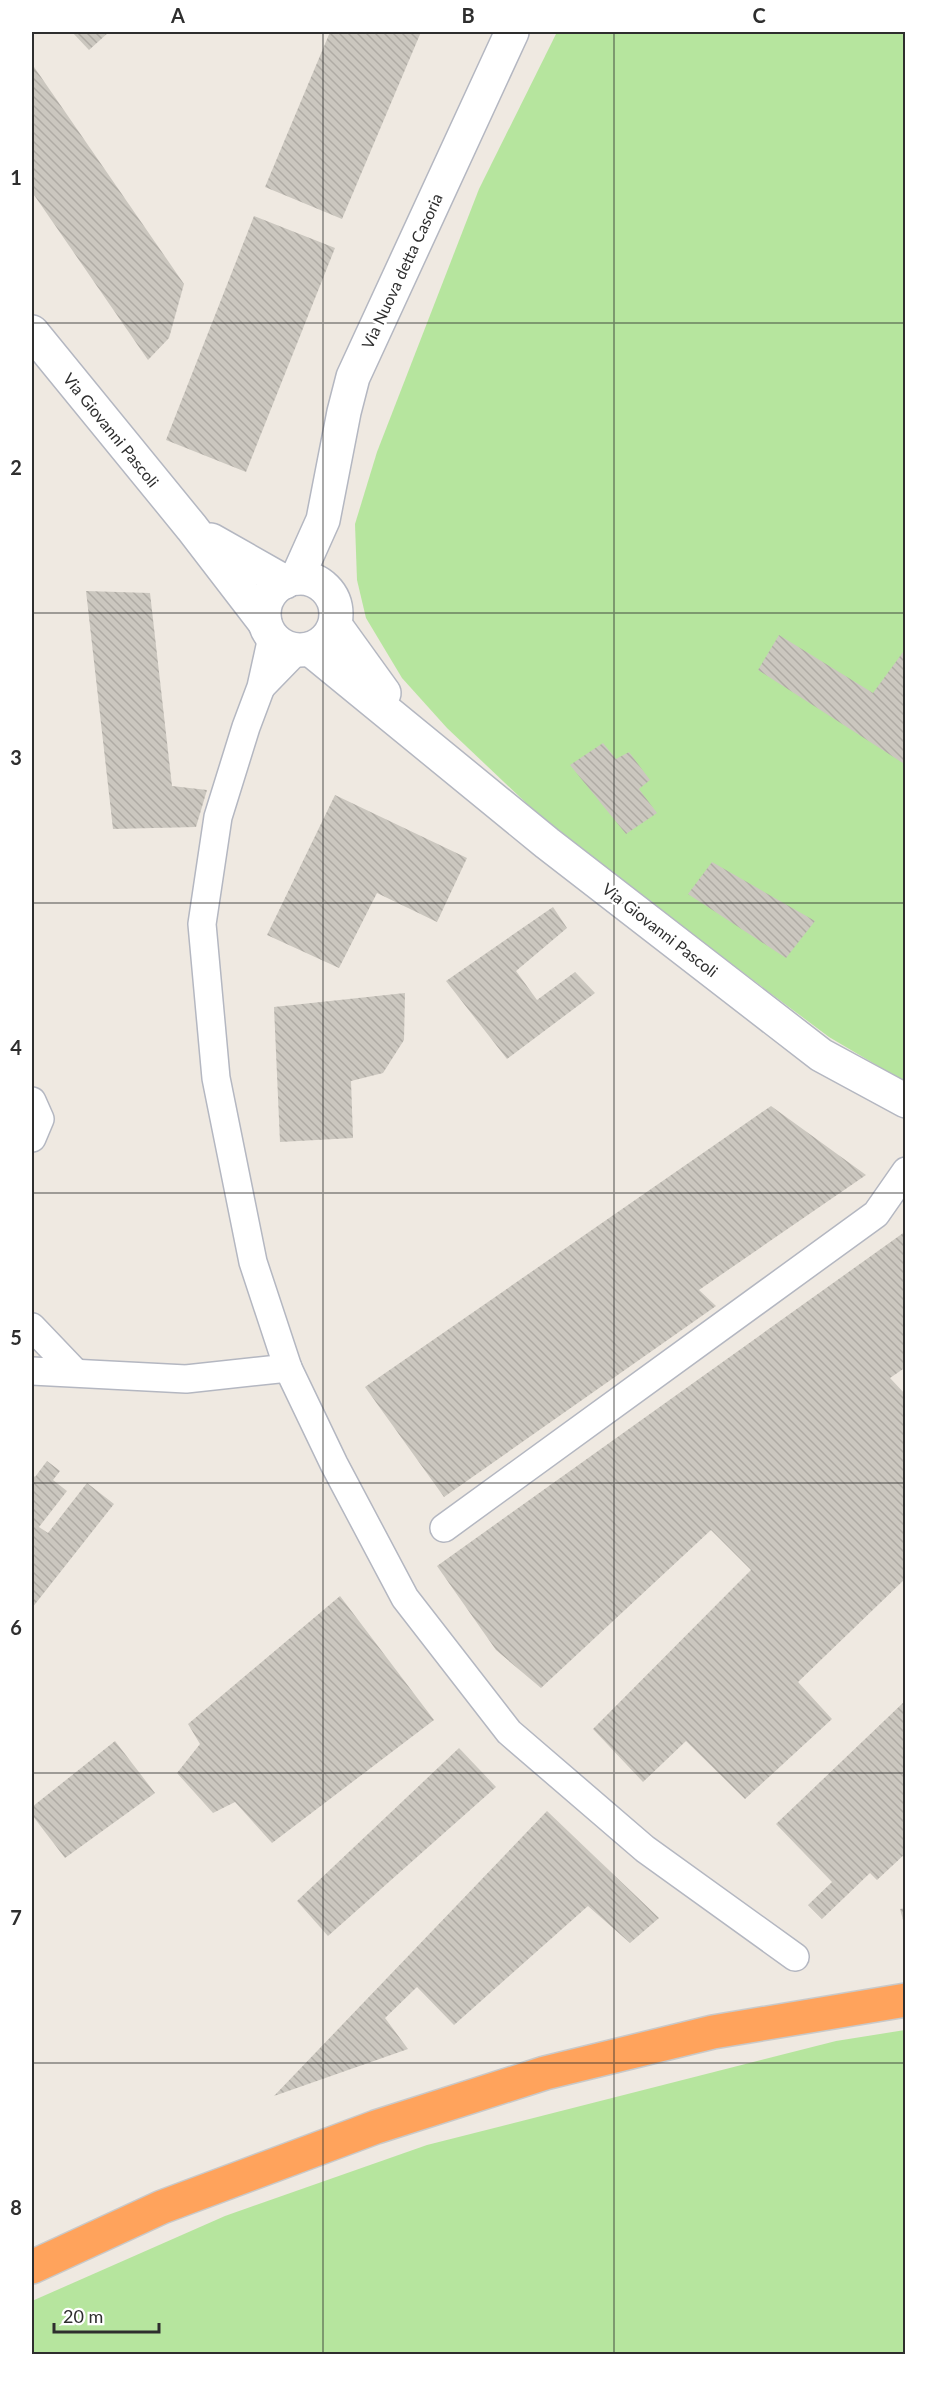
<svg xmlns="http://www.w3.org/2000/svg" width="937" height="2386" viewBox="0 0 937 2386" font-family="Lato,sans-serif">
<defs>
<pattern id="building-back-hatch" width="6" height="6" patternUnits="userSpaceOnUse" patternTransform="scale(1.5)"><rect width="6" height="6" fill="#cbc7bf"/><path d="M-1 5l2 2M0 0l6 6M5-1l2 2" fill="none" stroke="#afaba4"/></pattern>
</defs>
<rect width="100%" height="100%" fill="#efe9e1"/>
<!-- grass -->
<g fill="#b6e59e">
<polygon points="557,32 905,32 905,1082 829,1037 563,838 447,728 402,678 366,618 357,580 355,524 377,452 479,189"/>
<polygon points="905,2030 905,2354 32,2354 32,2301 225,2216 427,2145 836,2041"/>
</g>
<!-- building -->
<g fill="url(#building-back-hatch)">
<polygon points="72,32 109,32 89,50"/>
<polygon points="330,32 421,32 342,219 265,187"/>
<polygon points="32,64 184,284 169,338 148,360 32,192"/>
<polygon points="254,216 335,248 246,472 166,440"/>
<polygon points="86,591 150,593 172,786 207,790 196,827 113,829"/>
<polygon points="779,635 873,693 906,648 906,765 758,670"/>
<polygon points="603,743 616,759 629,752 650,780 639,789 657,813 626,834 570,765"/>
<polygon points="335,795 467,858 437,922 377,893 339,968 267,935"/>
<polygon points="712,862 815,921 786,958 688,894"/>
<polygon points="553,907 567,928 516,971 537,1000 575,972 595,993 507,1059 446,981"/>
<polygon points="405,993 404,1040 383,1073 351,1081 353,1138 280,1142 274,1007"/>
<polygon points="771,1106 866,1175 699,1290 716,1306 444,1497 365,1387"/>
<polygon points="906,1231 906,1367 890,1378 906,1395 906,1578 798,1682 832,1719 745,1799 686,1741 643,1782 593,1729 751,1570 711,1530 541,1688 496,1650 437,1566"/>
<polygon points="47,1461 60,1471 53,1480 67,1491 39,1527 48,1533 87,1483 114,1504 32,1608 32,1474 35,1477"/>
<polygon points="340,1596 434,1720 272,1843 235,1802 213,1813 177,1773 200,1744 188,1724"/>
<polygon points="906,1700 906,1853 877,1880 870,1873 822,1919 808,1905 832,1882 776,1824"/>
<polygon points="115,1741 155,1793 65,1858 32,1815 32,1807"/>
<polygon points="459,1748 496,1787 328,1936 297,1901"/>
<polygon points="547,1811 659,1918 630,1943 588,1906 454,2025 417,1987 385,2018 408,2049 274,2096"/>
<polygon points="906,1908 906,1927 905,1927 900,1909"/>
</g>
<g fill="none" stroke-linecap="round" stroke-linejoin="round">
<defs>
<g id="street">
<polyline points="272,637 261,687 246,727 218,817 202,924 216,1078 253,1262 288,1368 334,1464 405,1598 509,1732 645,1849 795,1957"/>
<polyline points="262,686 297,650"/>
<polyline points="32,1101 40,1119 32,1138"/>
<polyline points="32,1327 75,1372"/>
<polyline points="32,1371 186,1379 288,1368"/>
<polyline points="444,1528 876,1214 906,1171"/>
</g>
<g id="secondary">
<polyline points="32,332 192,528 265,623"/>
<polyline points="211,540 285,582"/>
<polyline points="297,578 323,520 344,412 353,377 512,32"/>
<circle cx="300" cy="614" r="36"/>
<polyline points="335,625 384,693"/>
<polyline points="310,649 547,843 821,1055 906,1101"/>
</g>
<polyline id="highway" points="32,2267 162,2207 376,2127 545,2073 713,2032 906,2000"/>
</defs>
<!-- street casing -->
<use href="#street" stroke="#b4b7c1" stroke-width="30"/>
<!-- secondary casing -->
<use href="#secondary" stroke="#b4b7c1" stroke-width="36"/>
<!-- highway casing -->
<use href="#highway" stroke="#c9c9c9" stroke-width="36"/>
<!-- street -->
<use href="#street" stroke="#fff" stroke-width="27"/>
<!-- secondary -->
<use href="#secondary" stroke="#fff" stroke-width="33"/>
<!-- highway -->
<use href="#highway" stroke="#ffa35c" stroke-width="33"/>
</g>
<!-- grid -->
<path fill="none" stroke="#2e2e2e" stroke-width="1.5" stroke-opacity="0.55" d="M 323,32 L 323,2354M 614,32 L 614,2354M 32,323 L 906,323M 32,613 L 906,613M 32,903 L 906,903M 32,1193 L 906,1193M 32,1483 L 906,1483M 32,1773 L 906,1773M 32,2063 L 906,2063"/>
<g text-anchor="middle" stroke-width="5" stroke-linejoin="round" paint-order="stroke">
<!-- street labels -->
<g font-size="16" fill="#2e2e2e" stroke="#fff">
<text transform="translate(402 271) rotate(-65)" y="6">Via Nuova detta Casoria</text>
<text transform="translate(111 430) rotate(51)" y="6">Via Giovanni Pascoli</text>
<text transform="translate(660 930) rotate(38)" y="6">Via Giovanni Pascoli</text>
</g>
</g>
<!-- border -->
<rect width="937" height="2386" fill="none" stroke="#ffffff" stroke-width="66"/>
<!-- scale -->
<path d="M54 2323v9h105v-9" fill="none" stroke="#2e2e2e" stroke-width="3"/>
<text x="63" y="2323" font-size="18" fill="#2e2e2e" stroke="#ffffff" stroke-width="4.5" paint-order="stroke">20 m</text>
<rect x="33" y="33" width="871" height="2320" fill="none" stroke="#2e2e2e" stroke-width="2"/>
<g font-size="20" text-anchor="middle" font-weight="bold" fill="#2e2e2e">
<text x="178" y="23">A</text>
<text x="468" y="23">B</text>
<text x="759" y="23">C</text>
<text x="16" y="185">1</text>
<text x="16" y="475">2</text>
<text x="16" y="765">3</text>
<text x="16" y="1055">4</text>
<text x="16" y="1345">5</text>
<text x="16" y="1635">6</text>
<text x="16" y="1925">7</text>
<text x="16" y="2215">8</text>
</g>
</svg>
